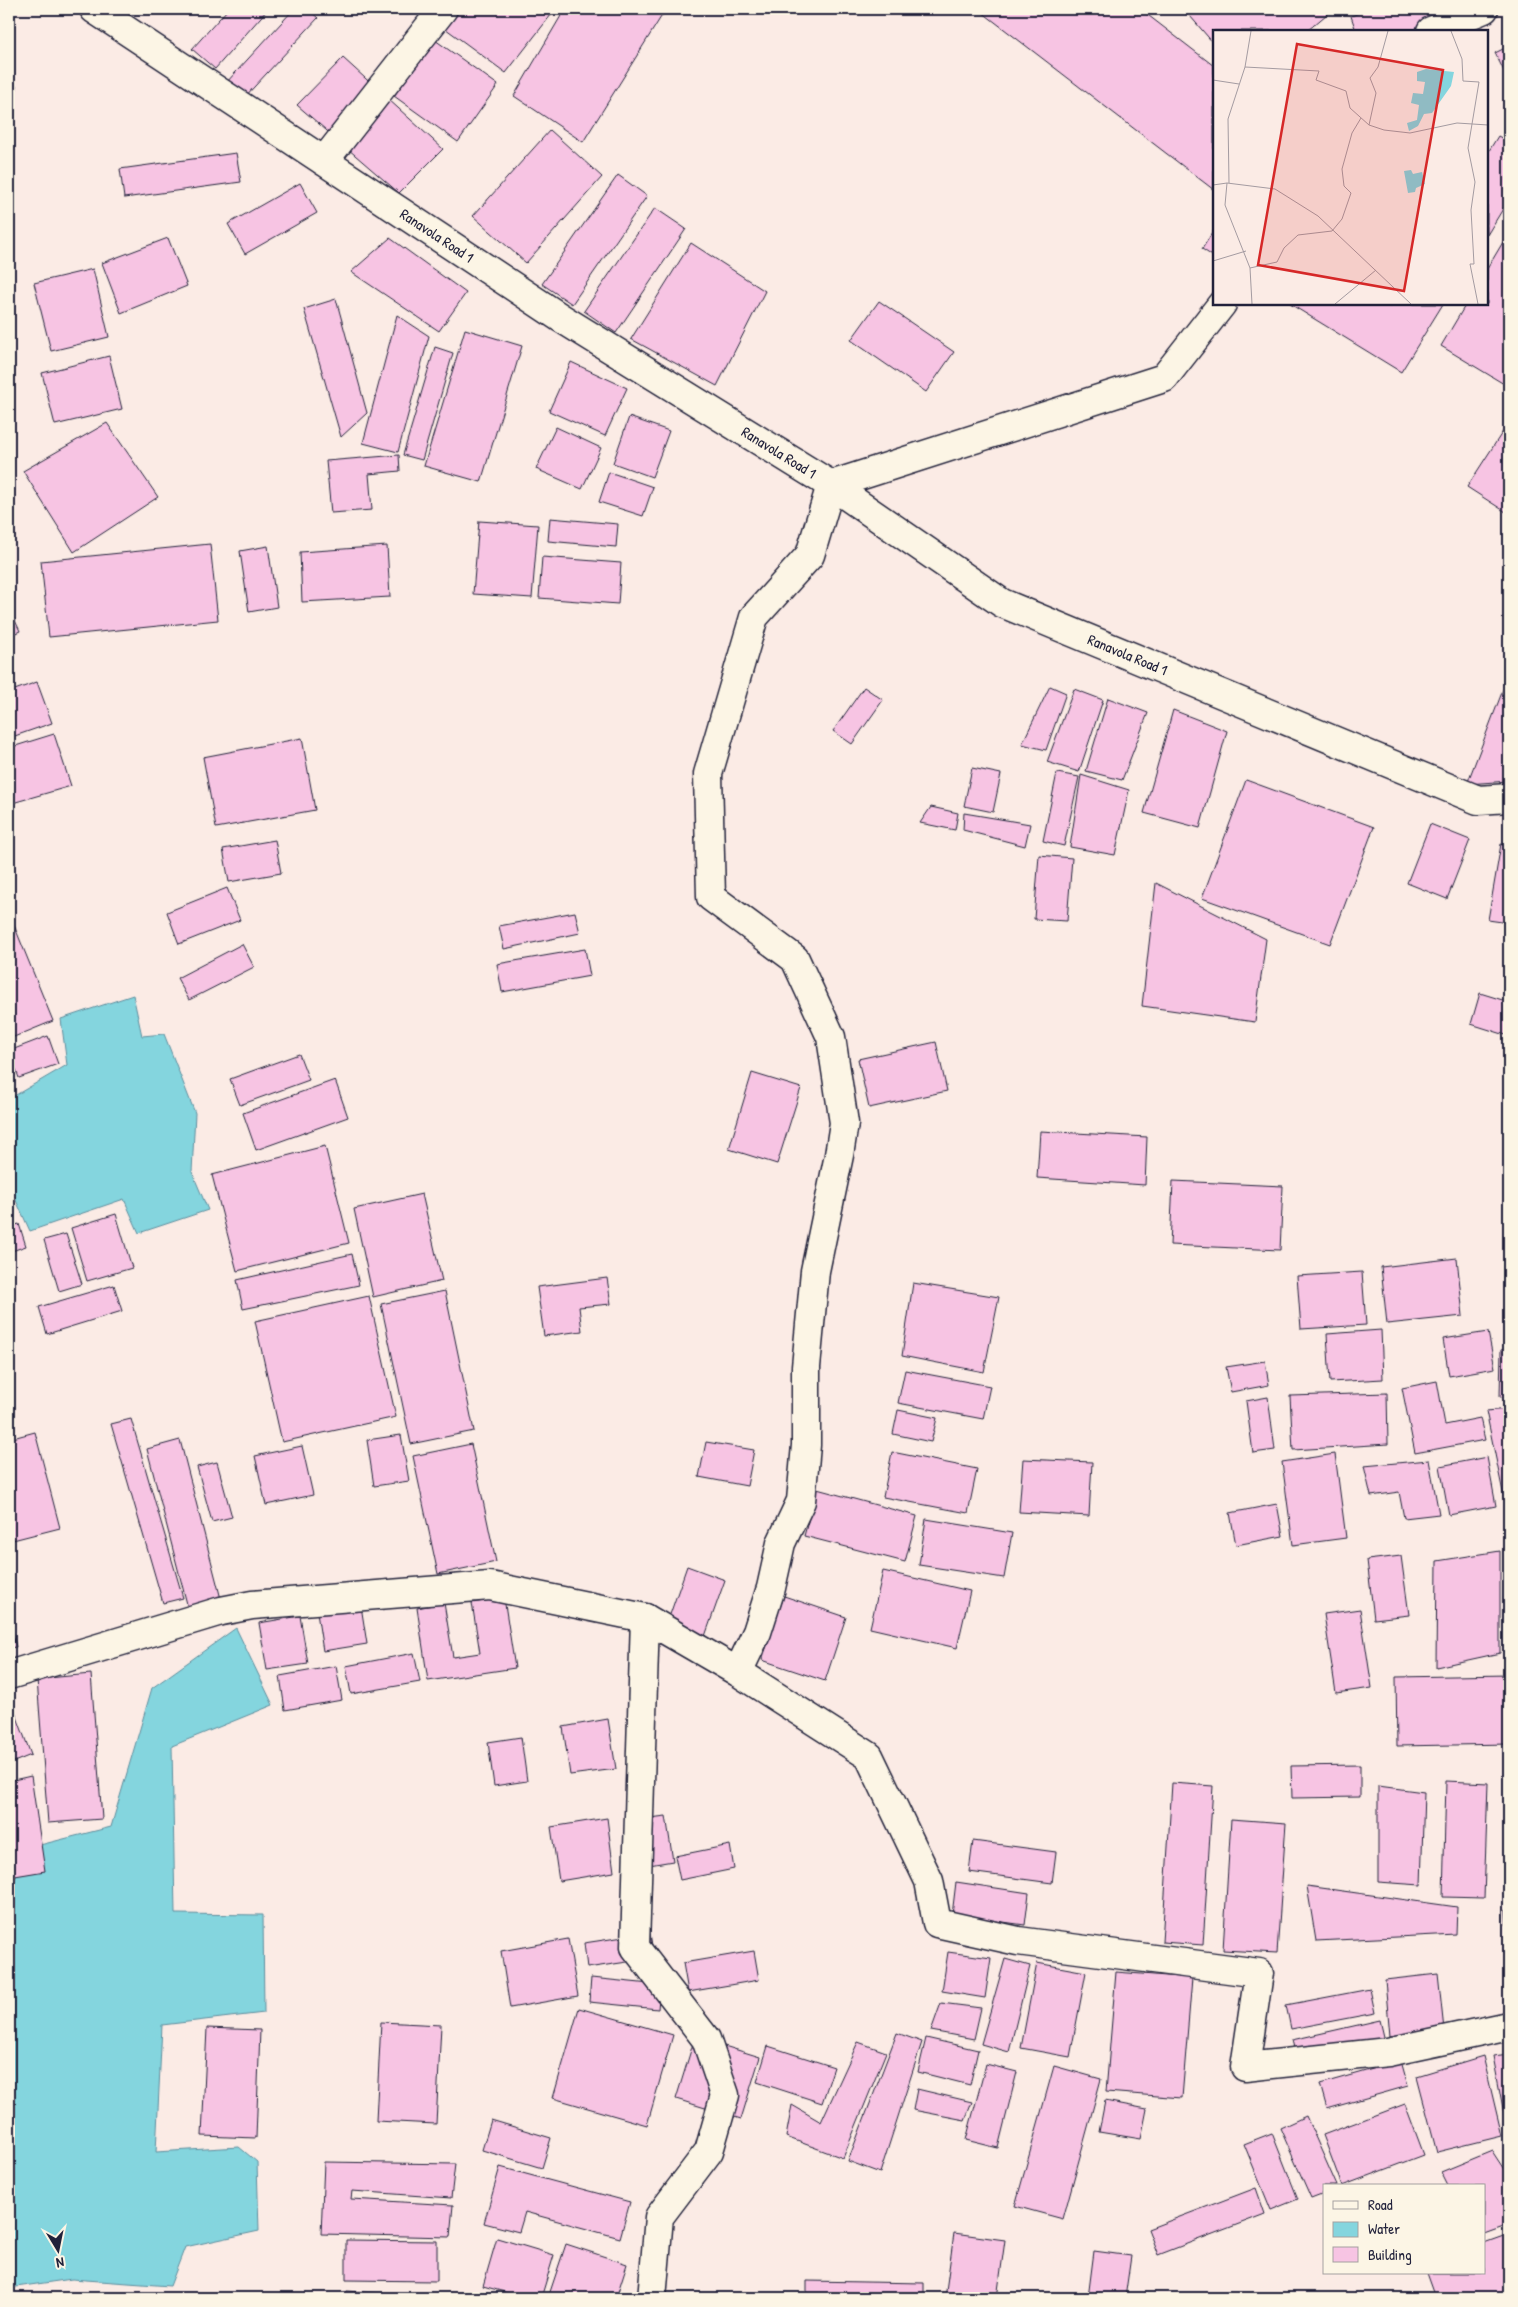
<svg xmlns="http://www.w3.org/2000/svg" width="1518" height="2307" viewBox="0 0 1518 2307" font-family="'Patrick Hand',sans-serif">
<rect width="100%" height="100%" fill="#fbebe5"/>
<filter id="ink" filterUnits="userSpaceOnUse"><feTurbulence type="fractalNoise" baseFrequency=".02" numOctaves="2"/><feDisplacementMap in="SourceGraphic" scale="10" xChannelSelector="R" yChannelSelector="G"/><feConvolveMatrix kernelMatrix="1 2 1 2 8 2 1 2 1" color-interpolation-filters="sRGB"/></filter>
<g filter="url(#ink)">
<!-- water -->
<g fill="#84d5de" stroke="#5d8d9d">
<polygon points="133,995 142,1036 164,1034 195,1113 192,1172 208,1210 139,1233 124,1199 30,1231 9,1185 9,1099 67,1065 61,1019"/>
<polygon points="236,1628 273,1705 172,1746 175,1914 263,1915 264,2013 162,2025 156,2152 239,2147 257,2162 259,2231 185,2247 170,2286 72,2279 9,2288 9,1893 28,1848 111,1827 152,1688"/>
</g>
<!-- building -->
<g fill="#f7c4e3" stroke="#22223b">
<polygon points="228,9 268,9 215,69 192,49"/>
<polygon points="294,9 308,9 318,18 242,100 225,84"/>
<polygon points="448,9 543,9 551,15 506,73 438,23"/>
<polygon points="565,9 666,9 583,142 514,96"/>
<polygon points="978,9 1140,9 1214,66 1214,190"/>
<polygon points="1184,9 1333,9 1307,31 1214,31 1214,44"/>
<polygon points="1371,9 1431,9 1439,31 1356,31 1351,16"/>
<polygon points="435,40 498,85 458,142 394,96"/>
<polygon points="1509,46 1509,81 1495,53"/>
<polygon points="343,58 443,149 399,193 297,105"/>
<polygon points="9,70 17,89 9,93"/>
<polygon points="550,130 602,177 526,263 473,216"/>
<polygon points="1498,136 1509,142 1509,199 1487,235 1487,154"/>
<polygon points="236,153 241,182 124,198 120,169"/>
<polygon points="618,175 647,196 572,304 542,284"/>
<polygon points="300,183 317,213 245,254 228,224"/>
<polygon points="655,208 686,229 616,333 584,311"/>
<polygon points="1214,230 1214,257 1202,249"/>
<polygon points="1509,232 1509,387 1441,346 1466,304 1487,304 1487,269"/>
<polygon points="168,238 187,286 121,313 102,263"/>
<polygon points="390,238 466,293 439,331 351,272"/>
<polygon points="691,243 765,291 717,386 631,339"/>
<polygon points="93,269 109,337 51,351 34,283"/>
<polygon points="336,299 367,413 341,437 304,309"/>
<polygon points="879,301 954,352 926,392 851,340"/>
<polygon points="1290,304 1385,304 1390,307 1393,304 1443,304 1401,372"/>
<polygon points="397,315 429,336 398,452 363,443"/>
<polygon points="465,329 522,346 481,482 424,466"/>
<polygon points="435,347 453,353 422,460 403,455"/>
<polygon points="109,356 122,409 55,425 42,373"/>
<polygon points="571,362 627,388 605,436 549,411"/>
<polygon points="629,417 669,431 652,477 613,463"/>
<polygon points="1509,422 1509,514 1467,487"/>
<polygon points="107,423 158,497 74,552 23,471"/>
<polygon points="556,427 601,448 582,489 536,469"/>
<polygon points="399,455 400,471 369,474 372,510 331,513 326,461"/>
<polygon points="609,472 653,487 643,516 599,502"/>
<polygon points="550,518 618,524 616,547 548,541"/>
<polygon points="479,521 538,525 532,598 473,594"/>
<polygon points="210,544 218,620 49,637 41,561"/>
<polygon points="268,546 277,607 249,612 240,551"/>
<polygon points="387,546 390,597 302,602 300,552"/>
<polygon points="542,557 621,563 618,604 539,598"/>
<polygon points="9,608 20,631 9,636"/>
<polygon points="1509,674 1509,781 1467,784"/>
<polygon points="37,682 52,723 9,738 9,692"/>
<polygon points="1050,686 1066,693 1046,750 1022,744"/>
<polygon points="864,687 883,700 852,744 833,731"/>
<polygon points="1074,689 1103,700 1079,772 1047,762"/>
<polygon points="1108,698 1148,713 1122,780 1086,771"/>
<polygon points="1173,710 1227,731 1200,828 1144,813"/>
<polygon points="54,734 71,786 9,804 9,748"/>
<polygon points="302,738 315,810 216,828 203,757"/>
<polygon points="972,768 1001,774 993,812 964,806"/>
<polygon points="1057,773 1079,777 1064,846 1043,841"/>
<polygon points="1081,775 1129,790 1115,855 1070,847"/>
<polygon points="1246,780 1374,827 1330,944 1202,898"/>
<polygon points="931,807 958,813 955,830 920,823"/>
<polygon points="964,813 1030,824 1025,846 963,830"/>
<polygon points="1430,824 1470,840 1447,899 1407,883"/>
<polygon points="275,840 281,873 229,882 223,849"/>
<polygon points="1501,844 1509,846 1509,923 1488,920"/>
<polygon points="1039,855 1072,858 1067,921 1034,919"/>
<polygon points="1156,883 1266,939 1255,1022 1142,1006"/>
<polygon points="227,888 240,920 179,944 167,912"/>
<polygon points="575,912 580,933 504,949 499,926"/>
<polygon points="9,913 53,1021 9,1039"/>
<polygon points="242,944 254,967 189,1000 177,978"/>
<polygon points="585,949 590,976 502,992 497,964"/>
<polygon points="1480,993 1509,1002 1509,1036 1471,1024"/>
<polygon points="48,1036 58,1064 19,1078 9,1051"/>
<polygon points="936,1042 947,1091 869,1108 858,1059"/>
<polygon points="299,1054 309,1080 240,1105 230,1079"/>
<polygon points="752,1073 801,1088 777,1164 729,1149"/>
<polygon points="335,1080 348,1117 256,1150 243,1113"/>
<polygon points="1040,1131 1147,1137 1145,1185 1037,1178"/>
<polygon points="325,1146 349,1243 237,1271 212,1175"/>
<polygon points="1173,1181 1283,1186 1280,1250 1170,1245"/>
<polygon points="422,1194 442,1281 373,1297 354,1209"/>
<polygon points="116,1214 132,1268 87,1281 71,1228"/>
<polygon points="19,1224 26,1246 9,1252 9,1227"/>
<polygon points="66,1234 82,1284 59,1291 44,1240"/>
<polygon points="352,1254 359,1285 243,1309 237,1280"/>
<polygon points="1457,1258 1463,1316 1387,1324 1381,1267"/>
<polygon points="1362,1272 1366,1325 1301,1329 1297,1276"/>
<polygon points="607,1278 611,1304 579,1307 582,1331 544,1336 537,1287"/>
<polygon points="913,1283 999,1297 984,1372 902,1356"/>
<polygon points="114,1285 122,1311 47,1334 39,1307"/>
<polygon points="445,1291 474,1431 411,1444 381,1304"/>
<polygon points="369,1296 396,1417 282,1442 255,1321"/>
<polygon points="1381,1330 1383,1379 1330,1382 1327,1334"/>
<polygon points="1488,1332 1495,1368 1449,1376 1443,1339"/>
<polygon points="1509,1348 1509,1396 1500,1397 1501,1350"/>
<polygon points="1265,1361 1269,1385 1231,1392 1226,1367"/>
<polygon points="905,1370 990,1386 983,1419 898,1403"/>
<polygon points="1437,1381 1445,1425 1480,1418 1485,1440 1415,1453 1402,1388"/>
<polygon points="1387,1393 1388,1444 1293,1450 1290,1396"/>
<polygon points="1268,1397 1275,1450 1253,1453 1246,1401"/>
<polygon points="1509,1409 1509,1501 1505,1502 1486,1411"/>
<polygon points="898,1410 937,1418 931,1442 893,1434"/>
<polygon points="131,1419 183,1598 163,1603 111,1424"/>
<polygon points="35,1432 60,1528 9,1541 9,1439"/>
<polygon points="401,1435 409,1481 374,1486 367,1440"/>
<polygon points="180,1440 221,1599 188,1608 147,1449"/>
<polygon points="706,1442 754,1450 747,1486 699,1477"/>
<polygon points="471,1444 496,1562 438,1574 413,1456"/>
<polygon points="302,1446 313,1495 266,1505 255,1456"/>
<polygon points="892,1452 977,1469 968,1513 883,1497"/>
<polygon points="1335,1454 1346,1538 1293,1545 1282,1462"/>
<polygon points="1487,1457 1496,1506 1449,1515 1440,1466"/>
<polygon points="1023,1459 1092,1462 1089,1516 1019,1512"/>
<polygon points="1429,1460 1439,1514 1404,1518 1399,1492 1371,1496 1364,1466"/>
<polygon points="217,1462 232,1517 212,1522 197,1467"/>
<polygon points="817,1489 917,1516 905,1562 804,1536"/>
<polygon points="1277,1504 1283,1536 1236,1545 1230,1513"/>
<polygon points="926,1519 1012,1533 1004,1578 919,1565"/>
<polygon points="1500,1551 1500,1653 1436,1667 1437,1561"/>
<polygon points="1401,1556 1409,1615 1374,1619 1367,1560"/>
<polygon points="687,1566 725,1580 704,1639 666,1626"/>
<polygon points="883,1571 970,1591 957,1648 870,1628"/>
<polygon points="1507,1585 1509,1585 1509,1607 1508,1607"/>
<polygon points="784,1596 846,1617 825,1681 762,1660"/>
<polygon points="504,1598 515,1668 428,1681 417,1608 444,1603 453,1657 480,1653 472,1603"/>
<polygon points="361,1606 367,1644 323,1651 317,1613"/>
<polygon points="1360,1609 1372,1688 1336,1693 1324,1614"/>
<polygon points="300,1616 308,1664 267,1670 259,1623"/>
<polygon points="9,1617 16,1647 9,1648"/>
<polygon points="414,1653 420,1682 351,1694 346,1666"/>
<polygon points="336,1666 342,1700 285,1710 280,1676"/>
<polygon points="91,1674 102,1819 48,1823 37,1679"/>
<polygon points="1509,1675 1509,1744 1397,1746 1396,1677"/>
<polygon points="9,1695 31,1755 9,1764"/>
<polygon points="608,1719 616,1769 570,1775 563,1727"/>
<polygon points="521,1737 527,1781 494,1786 488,1742"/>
<polygon points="1360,1765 1360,1797 1292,1798 1291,1766"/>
<polygon points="31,1776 45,1871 9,1877 9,1781"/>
<polygon points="1446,1781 1488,1783 1484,1898 1443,1897"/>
<polygon points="1172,1783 1213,1786 1203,1945 1162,1942"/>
<polygon points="1378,1786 1424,1792 1421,1885 1378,1882"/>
<polygon points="666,1816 673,1861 649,1865 642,1819"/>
<polygon points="607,1818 614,1872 559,1881 551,1827"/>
<polygon points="1231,1819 1286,1823 1277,1953 1223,1950"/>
<polygon points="973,1841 1056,1852 1052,1883 969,1872"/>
<polygon points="730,1845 734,1869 680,1880 675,1856"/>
<polygon points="956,1882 1029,1893 1025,1925 952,1915"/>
<polygon points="1307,1886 1457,1907 1456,1934 1316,1941"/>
<polygon points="1506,1910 1509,1910 1509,1983"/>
<polygon points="650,1933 654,1958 587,1968 584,1943"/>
<polygon points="568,1939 578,1996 510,2008 501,1951"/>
<polygon points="754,1951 759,1980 688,1992 683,1963"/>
<polygon points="948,1952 991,1958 985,1998 942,1991"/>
<polygon points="1005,1959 1030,1966 1009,2052 981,2044"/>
<polygon points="1037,1963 1086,1972 1070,2057 1021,2048"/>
<polygon points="1116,1972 1192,1978 1182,2098 1106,2092"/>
<polygon points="1438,1974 1444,2030 1390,2036 1385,1980"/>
<polygon points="591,1978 660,1985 658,2009 589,2002"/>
<polygon points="1370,1989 1375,2013 1291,2029 1286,2005"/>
<polygon points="941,2003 981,2008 974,2039 931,2031"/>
<polygon points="579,2008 673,2035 647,2125 553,2098"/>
<polygon points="1380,2020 1385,2041 1297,2060 1292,2040"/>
<polygon points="381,2022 441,2025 436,2124 376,2121"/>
<polygon points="207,2028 260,2030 256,2138 202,2136"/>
<polygon points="897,2033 922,2042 880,2173 848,2161"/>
<polygon points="695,2037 760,2057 741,2119 676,2099"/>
<polygon points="926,2038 978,2050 970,2085 918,2072"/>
<polygon points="858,2042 886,2052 843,2158 786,2137 792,2105 821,2122"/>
<polygon points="768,2046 834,2067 822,2103 757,2082"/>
<polygon points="1509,2054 1509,2140 1493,2056"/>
<polygon points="1483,2056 1502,2136 1437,2152 1417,2076"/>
<polygon points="1401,2061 1408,2086 1327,2109 1320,2084"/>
<polygon points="986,2064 1017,2072 998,2148 966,2140"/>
<polygon points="1054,2066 1101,2079 1063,2219 1015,2206"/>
<polygon points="917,2089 972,2102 965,2120 913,2110"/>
<polygon points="1105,2101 1147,2109 1141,2139 1099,2132"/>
<polygon points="1405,2104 1424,2155 1342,2186 1323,2135"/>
<polygon points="1306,2116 1337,2186 1324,2186 1324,2193 1311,2198 1280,2128"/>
<polygon points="491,2120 551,2138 542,2168 482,2150"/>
<polygon points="1272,2133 1298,2199 1271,2210 1244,2144"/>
<polygon points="1492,2151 1509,2177 1509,2225 1484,2234 1484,2186 1448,2186 1441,2172"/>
<polygon points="324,2162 455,2164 451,2198 352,2191 351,2199 453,2205 450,2237 321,2234"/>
<polygon points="500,2167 630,2202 620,2238 525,2212 519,2232 484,2223"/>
<polygon points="1256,2188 1265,2214 1158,2255 1148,2229"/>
<polygon points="954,2233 1005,2240 997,2298 945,2298"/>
<polygon points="1509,2234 1509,2298 1436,2298 1427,2273 1484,2273 1484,2243"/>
<polygon points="497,2238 554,2255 541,2298 526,2298 483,2286"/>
<polygon points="346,2240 437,2241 437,2281 346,2280"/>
<polygon points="566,2244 627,2264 616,2298 548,2298"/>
<polygon points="1094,2251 1131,2256 1125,2298 1088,2298"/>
<polygon points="807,2281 924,2283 924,2298 807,2298"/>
<polygon points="347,2291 441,2298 346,2298"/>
</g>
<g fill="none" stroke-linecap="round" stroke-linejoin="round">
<defs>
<g id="minor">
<path id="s1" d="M 94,9 L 561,318 L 831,485 L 1002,603 L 1478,800 L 1509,798"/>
<polyline points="1431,31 1484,9"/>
<polyline points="324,161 443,9"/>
<polyline points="645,1618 635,1947 706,2039 725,2095 709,2151 659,2217 652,2298"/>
<polyline points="738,1672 757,1632 771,1588 781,1543 801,1501 806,1445 806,1367 815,1271 839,1155 844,1123 831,1037 795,959 711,897 708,774 754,617 810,555 831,485 1164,378 1222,304"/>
<polyline points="9,1675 221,1611 252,1605 490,1586 645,1618 738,1672 869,1756 929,1881 937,1923 1018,1941 1259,1973 1245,2067 1388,2052 1509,2026"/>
</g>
</defs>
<!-- minor casing -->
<use href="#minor" stroke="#22223b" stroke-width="31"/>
<!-- minor -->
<use href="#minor" stroke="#fcf5e5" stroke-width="28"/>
</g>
</g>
<g text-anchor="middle" stroke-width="5" stroke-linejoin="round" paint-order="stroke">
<!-- street labels -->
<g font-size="15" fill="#22223b" stroke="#fcf5e5">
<text dy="5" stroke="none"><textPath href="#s1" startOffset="411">Ranavola Road 1</textPath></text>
<text dy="5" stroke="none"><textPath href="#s1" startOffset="816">Ranavola Road 1</textPath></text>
<text dy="5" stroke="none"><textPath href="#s1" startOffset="1221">Ranavola Road 1</textPath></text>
</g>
</g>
<!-- overview -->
<g transform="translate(1213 30)">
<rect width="275" height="275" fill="#fbebe5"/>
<path d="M 213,39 L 241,42 L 238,56 L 219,83 L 211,84 L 205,96 L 196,101 L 194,93 L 204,90 L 206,75 L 198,73 L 200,63 L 210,64 L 212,52 L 204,51 L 204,42 ZM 198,140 L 200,144 L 209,142 L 212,154 L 203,158 L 202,162 L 195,163 L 191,141 Z" fill="#84d5de"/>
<path fill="none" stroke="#a49ba1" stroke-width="1" d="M 238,1 L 249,29 L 250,51 L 266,52 L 255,118 L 262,152 L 258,180 L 261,234 L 257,234 L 265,274M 32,37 L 106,41 L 103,50 L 133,61 L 137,78 L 156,95 L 171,100 L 197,103 L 244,93 L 275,95M 0,50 L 26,54M 156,95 L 163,63 L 157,48 L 165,37 L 175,1M 14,153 L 12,175 L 37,238 L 39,274M 16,153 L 15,89 L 32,37 L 38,1M 0,155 L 14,153 L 62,159 L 105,186 L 198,274M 0,231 L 33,221M 37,238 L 64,232 L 71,218 L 85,205 L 119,201 L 129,189 L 138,163 L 131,156 L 129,139 L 139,103 L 148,88M 122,274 L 163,240"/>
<path fill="#d62828" fill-opacity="0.15" stroke="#d62828" stroke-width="2.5" d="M 84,14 L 230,40 L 191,261 L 45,235 Z"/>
<rect width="275" height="275" fill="none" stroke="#22223b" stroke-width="2.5"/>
</g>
<!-- margin -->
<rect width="1518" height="2307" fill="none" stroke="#fcf5e5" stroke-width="30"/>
<rect x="15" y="15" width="1488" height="2277" fill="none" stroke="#22223b" stroke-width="2" filter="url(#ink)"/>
<!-- legend -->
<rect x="1323" y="2184" width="162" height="90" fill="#fcf5e5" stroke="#a5a1a1"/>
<rect x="1333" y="2201" width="25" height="8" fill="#fcf5e5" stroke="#a5a1a1"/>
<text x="1368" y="2210" font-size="15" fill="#22223b">Road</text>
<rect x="1333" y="2222" width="25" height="15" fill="#84d5de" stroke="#a5a1a1"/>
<text x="1368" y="2234" font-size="15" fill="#22223b">Water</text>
<rect x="1333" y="2247" width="25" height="15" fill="#f7c4e3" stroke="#a5a1a1"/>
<text x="1368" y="2260" font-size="15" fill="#22223b">Building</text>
<!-- north arrow -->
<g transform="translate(58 2250) rotate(170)" stroke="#fcf5e5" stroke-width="4" paint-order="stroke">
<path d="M0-4L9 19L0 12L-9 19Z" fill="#22223b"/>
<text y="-8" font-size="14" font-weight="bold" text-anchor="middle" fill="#22223b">N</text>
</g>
</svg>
